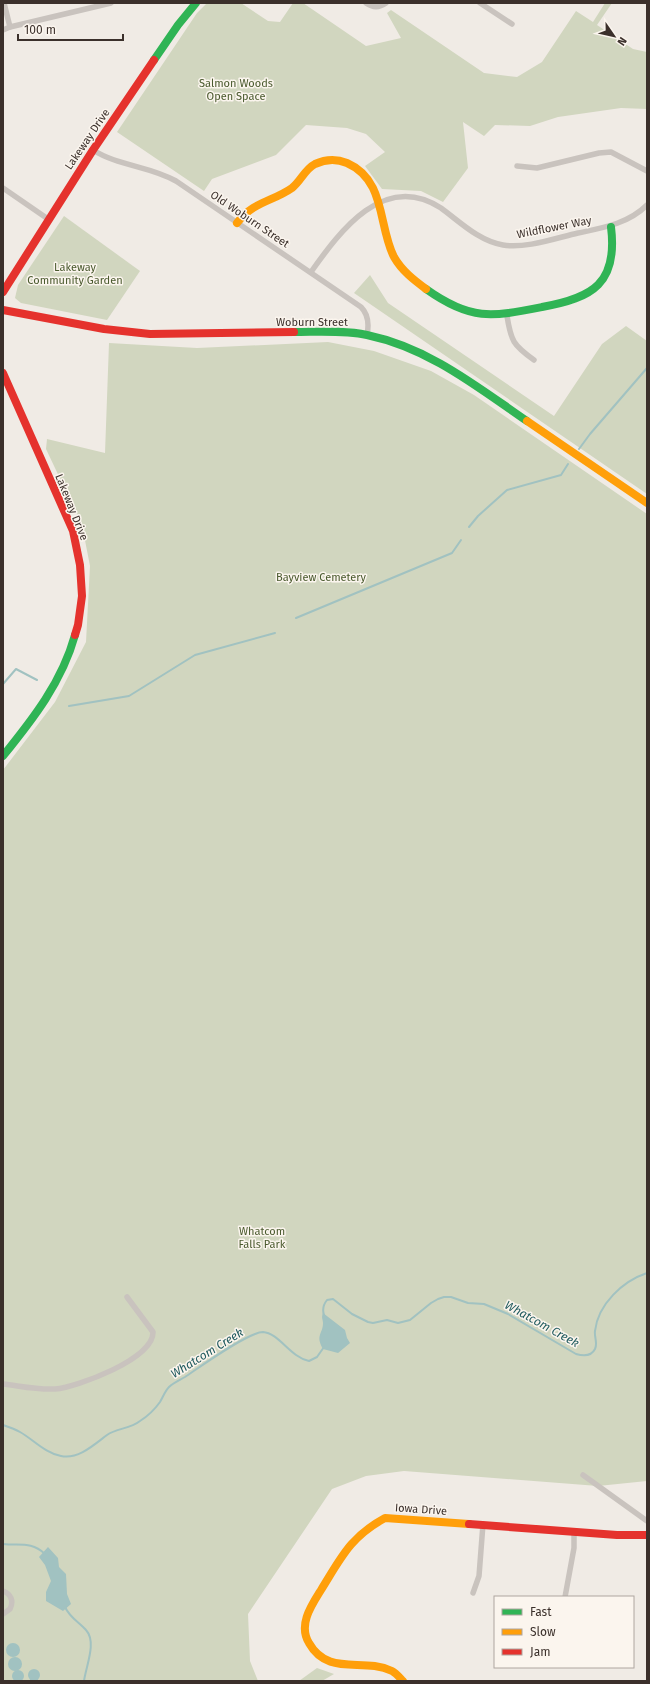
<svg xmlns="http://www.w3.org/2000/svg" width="650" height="1684" viewBox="0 0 650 1684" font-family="'Fira Sans',sans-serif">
<rect width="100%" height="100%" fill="#f0ebe5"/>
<!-- green -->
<g fill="#d1d6bf">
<polygon points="207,3 241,3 268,21 280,22 293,3 303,3 366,46 401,38 387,13 391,10 484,73 517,77 542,62 576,11 593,22 605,3 612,3 597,25 633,49 647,52 647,109 621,108 558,117 530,126 495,125 484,136 463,122 468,168 443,202 421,191 382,189 365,166 385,152 366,134 347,128 306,125 276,155 212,179 204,191 117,132 197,13"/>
<polygon points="64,216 140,271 107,320 21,303 15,298 18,285"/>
<polygon points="370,275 388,303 554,416 602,344 626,326 647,341 647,494 354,293"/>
<polygon points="328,342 374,351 431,371 474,395 647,514 647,1481 598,1486 404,1471 366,1476 332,1489 248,1614 250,1661 258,1681 3,1681 3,770 55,702 86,642 90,566 82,525 46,449 47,439 105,453 109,343 197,348"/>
<polygon points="317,1668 334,1674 322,1681 299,1681"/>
</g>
<!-- water -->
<g fill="#a1c2c1">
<path d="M 323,1313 L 345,1330 L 347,1338 L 350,1343 L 338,1353 L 323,1349 C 315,1335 323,1334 323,1323 C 323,1319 321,1318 323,1313 Z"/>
<polygon points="48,1547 58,1558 59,1567 66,1574 67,1594 71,1604 63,1611 46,1601 46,1592 51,1581 45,1565 39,1557"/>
<circle cx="13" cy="1650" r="7"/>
<circle cx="15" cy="1664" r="7"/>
<circle cx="34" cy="1675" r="6"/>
<circle cx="18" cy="1676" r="6"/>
</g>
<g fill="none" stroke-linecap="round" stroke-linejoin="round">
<!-- stream -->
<g stroke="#a1c2c1" stroke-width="2">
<polyline points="579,449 590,434 647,368"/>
<polyline points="469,527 478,516 507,490 561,475 568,464"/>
<polyline points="296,618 452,553 461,540"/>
<polyline points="3,684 16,669 37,680"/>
<polyline points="69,706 129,696 195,655 275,633"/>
<path d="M 324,1315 C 322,1309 323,1305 327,1300 L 333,1299 L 352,1314 L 368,1322 L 373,1323 L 387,1320 L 398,1323 L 410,1320 L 431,1303 L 438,1299 L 444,1297 L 451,1297 L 468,1303 L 484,1304 L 508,1314 L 576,1354 C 583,1356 591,1357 595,1349 C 598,1343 594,1337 595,1331 C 598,1304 623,1281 647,1273"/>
<path d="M 3,1425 C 9,1427 15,1429 20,1432 C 34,1440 45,1453 61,1456 C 78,1460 95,1444 107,1435 C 117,1428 130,1429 140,1421 C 148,1416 155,1409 160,1402 C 163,1397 165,1391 169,1387 C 174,1382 180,1380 185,1377 C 200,1367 248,1332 263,1332 C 279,1333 290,1357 309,1361 L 317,1357 L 324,1347"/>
<path d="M 3,1544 C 20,1546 31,1541 45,1554"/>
<path d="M 65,1607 C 70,1618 79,1622 86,1630 C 97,1642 86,1666 84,1681"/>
</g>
<!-- street -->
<g stroke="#c9c3be" stroke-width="5.5">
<polyline points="4,3 10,27"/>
<path d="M 366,3 C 373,8 379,8 386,3"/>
<polyline points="480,3 512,24"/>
<polyline points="3,30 10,27 111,3"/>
<path d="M 93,150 C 118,166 150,166 176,181 L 361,307 C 369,315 369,325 367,335"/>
<polyline points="517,166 537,168 599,153 611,152 647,171"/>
<polyline points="3,188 48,219"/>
<path d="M 311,272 C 340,231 384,171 441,208 C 460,222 479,241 503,245 C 525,249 556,238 578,233 C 602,228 628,224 647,205"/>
<path d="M 507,316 C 511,341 513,345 534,360"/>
<path d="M 3,1384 C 20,1386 37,1390 55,1389 C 77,1387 154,1359 153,1332 L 127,1297"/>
<polyline points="583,1475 647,1521"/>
<path d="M 3,1591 C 11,1594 14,1601 10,1609 L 3,1614"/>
<polyline points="473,1593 479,1576 483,1524"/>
<polyline points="565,1597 574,1548 574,1531"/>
</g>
<!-- fast -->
<g stroke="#30b455" stroke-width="8">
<polyline points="154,60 178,25 196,3"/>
<path d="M 426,289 C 471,321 491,317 542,307 C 593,298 618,283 611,227"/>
<path d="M 294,332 C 318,332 344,330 367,335 C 429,348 476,386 527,421"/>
<path d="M 3,756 C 33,719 62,682 75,635"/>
</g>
<!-- slow -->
<g stroke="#ff9f0a" stroke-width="8">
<path d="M 237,223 C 254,201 272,202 292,188 C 301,181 305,169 315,164 C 326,159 337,159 347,163 C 386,180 378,226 394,257 C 402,271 414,280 426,289"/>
<polyline points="527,421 647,503"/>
<path d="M 403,1681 C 400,1678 396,1673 392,1671 C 363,1657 328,1677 309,1643 C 298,1625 311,1606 321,1590 C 341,1558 350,1537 385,1518 L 469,1524"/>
</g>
<!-- jam -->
<g stroke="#e5322d" stroke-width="8">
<polyline points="3,292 93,150 154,60"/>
<polyline points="3,310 104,329 150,334 294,332"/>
<polyline points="3,373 73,531 80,565 82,596 78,625 75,635"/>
<polyline points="469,1524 617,1535 647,1535"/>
</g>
</g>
<g text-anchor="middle" stroke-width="3" stroke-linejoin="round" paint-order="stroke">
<!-- park labels -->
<g font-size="11" fill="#4a5a2e" stroke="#fbf5ee">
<text x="236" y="87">Salmon Woods<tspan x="236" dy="13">Open Space</tspan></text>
<text x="75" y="271">Lakeway<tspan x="75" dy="13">Community Garden</tspan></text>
<text x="321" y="581">Bayview Cemetery</text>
<text x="262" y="1235">Whatcom<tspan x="262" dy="13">Falls Park</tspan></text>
</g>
<!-- street labels -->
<g font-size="11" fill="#3b302b" stroke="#fbf5ee">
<text transform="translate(87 139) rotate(-56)" y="4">Lakeway Drive</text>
<text transform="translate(250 219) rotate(34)" y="4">Old Woburn Street</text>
<text transform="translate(554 227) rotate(-11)" y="4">Wildflower Way</text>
<text x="312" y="326">Woburn Street</text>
<text transform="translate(72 507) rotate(68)" y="4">Lakeway Drive</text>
<text transform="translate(421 1509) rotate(4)" y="4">Iowa Drive</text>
</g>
<!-- water labels -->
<g font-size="12" font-style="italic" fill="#1f5a5e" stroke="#fbf5ee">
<text transform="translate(542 1324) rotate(29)" y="4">Whatcom Creek</text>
<text transform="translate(207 1353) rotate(-32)" y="4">Whatcom Creek</text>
</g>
</g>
<!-- border -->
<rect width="650" height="1684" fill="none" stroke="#3b302b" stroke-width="8"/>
<!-- legend -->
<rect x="494" y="1596" width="140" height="72" fill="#fbf5ee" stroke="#aea6a0"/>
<rect x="502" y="1609" width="20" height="6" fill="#30b455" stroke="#aea6a0"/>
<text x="530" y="1616" font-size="12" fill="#3b302b">Fast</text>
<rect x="502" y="1629" width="20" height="6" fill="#ff9f0a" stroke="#aea6a0"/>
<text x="530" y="1636" font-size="12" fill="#3b302b">Slow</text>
<rect x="502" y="1649" width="20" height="6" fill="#e5322d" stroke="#aea6a0"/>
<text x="530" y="1656" font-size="12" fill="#3b302b">Jam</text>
<!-- north arrow -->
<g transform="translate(614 36) rotate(124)" stroke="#fbf5ee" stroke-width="3" paint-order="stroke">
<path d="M0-3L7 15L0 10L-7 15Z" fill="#3b302b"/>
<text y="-6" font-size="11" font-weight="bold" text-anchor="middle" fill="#3b302b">N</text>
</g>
<!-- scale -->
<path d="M18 34v6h105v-6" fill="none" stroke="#3b302b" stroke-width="2"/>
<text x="24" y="34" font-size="12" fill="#3b302b" stroke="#fbf5ee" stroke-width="3" paint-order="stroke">100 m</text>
</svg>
